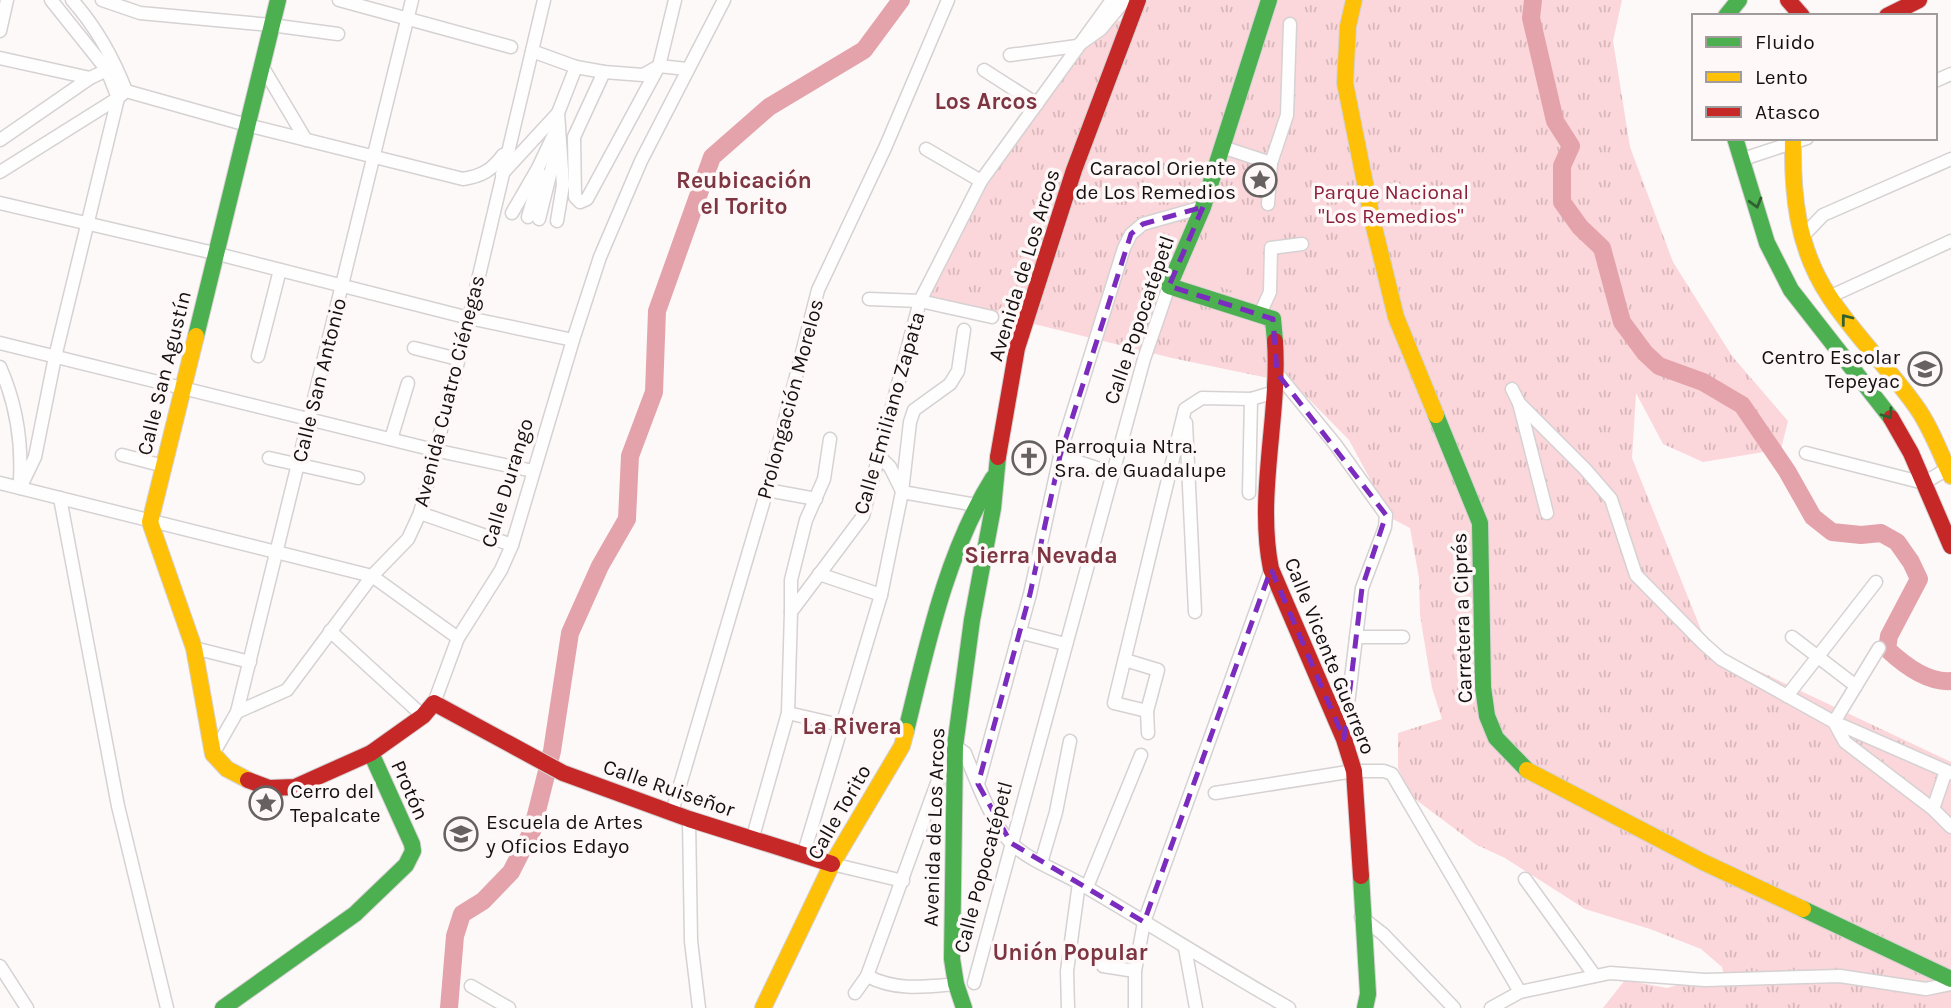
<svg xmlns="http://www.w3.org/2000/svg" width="1951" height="1008" viewBox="0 0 1951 1008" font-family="Karla,sans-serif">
<defs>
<pattern id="grass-tufts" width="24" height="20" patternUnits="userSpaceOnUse" patternTransform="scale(1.75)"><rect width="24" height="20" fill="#fbd6da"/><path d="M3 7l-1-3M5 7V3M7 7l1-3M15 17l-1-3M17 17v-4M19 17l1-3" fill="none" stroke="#d6b7ba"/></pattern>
</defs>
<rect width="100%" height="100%" fill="#fdf9f9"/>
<!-- grass -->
<polygon fill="url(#grass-tufts)" points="1141,0 1622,0 1613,41 1630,147 1673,262 1732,356 1788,421 1781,449 1703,462 1663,444 1636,393 1632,458 1708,647 1951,762 1951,1008 1603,1008 1625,980 1667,988 1723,972 1722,967 1701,949 1650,929 1585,909 1505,858 1475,844 1411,796 1398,768 1398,733 1442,719 1432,688 1420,615 1419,578 1410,528 1391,518 1349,440 1293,383 1172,358 925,297 1021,120 1094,27 1134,17"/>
<!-- garden -->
<polygon fill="#fbd6da" points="1209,230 1255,245 1239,293 1193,278"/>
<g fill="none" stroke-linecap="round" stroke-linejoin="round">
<!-- river -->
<g stroke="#e4a3ab" stroke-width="18">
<path d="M 1533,0 L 1531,18 L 1555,121 L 1571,146 L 1562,166 L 1562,202 L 1580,227 L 1602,248 L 1622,322 L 1645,353 L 1659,366 L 1703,382 L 1742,405 L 1787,471 L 1813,517 L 1832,532 L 1861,535 L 1881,533 L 1897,542 L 1911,562 L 1919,579 L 1889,636 L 1887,649 C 1904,665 1927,683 1951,681"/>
<polyline points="449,1008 455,936 462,914 483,901 511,872 532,831 552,751 570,633 600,566 627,519 630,456 654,392 657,311 712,157 769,107 864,50 901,0"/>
</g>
<defs>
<g id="street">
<path d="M 72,0 C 96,27 113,57 126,91"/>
<polyline points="102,0 140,13 271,25 338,34"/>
<polyline points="339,0 511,47"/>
<polyline points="0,31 7,0"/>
<polyline points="532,51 576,67 604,72 643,75 659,66 687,69"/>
<polyline points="1010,55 1077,46 1101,29 1125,0"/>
<polyline points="0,58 90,78"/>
<polyline points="262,66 306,140"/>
<polyline points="984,70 1037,104"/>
<polyline points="604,72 574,137 575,197 580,202 587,199 659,66 675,0"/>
<polyline points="1935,81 1951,74"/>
<path d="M 126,91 L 247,125 L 463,179 C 482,176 492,170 503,155"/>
<polyline points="0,140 90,78 107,70"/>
<polyline points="1222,147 1271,163"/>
<polyline points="926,149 981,181"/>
<polyline points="1743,159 1807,138"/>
<polyline points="0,172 118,98 107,70 51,0"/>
<polyline points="502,174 558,113 576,67"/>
<polyline points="0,203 214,253 469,318 573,340"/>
<polyline points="1268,204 1271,163 1287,115 1290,24"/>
<polyline points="512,213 538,168 558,126"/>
<polyline points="528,217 540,176 539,172"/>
<polyline points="539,219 556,151"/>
<polyline points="557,221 563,185 558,113"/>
<polyline points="1802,237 1823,215 1951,159"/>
<polyline points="1829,297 1951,241"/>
<polyline points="869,299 920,301 992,317"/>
<polyline points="1260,314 1270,292 1271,248 1302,244"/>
<polyline points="0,343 434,450 533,471"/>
<polyline points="414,348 458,359"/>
<polyline points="258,356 280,270"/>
<path d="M 0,367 C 16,403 22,442 20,480"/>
<polyline points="1277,373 1335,444 1386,515 1385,527 1362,588 1344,737"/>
<polyline points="1512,389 1519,403 1585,469 1611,499 1636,575 1704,644 1721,659 1834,722 1845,742 1933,809 1951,827"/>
<polyline points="1519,403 1547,513"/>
<polyline points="1186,423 1195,612"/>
<polyline points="391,439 408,383"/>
<polyline points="1806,453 1924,483 1947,469"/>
<polyline points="122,455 164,466"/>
<polyline points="879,456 890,467 902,491"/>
<polyline points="1060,456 1112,473"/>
<polyline points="269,458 358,478"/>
<polyline points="0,483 372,576 458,638"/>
<polyline points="20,488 35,457 55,357 118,98 126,91"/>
<polyline points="767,490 816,499"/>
<polyline points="902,492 976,505"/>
<polyline points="1249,493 1251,399"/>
<polyline points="60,498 118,806 167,1008"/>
<polyline points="420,513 512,545"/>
<polyline points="819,574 881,595"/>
<polyline points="791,612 791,580 806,520 824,479 830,439"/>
<polyline points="330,631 423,716"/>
<polyline points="1019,632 1065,644"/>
<polyline points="1356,637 1403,637"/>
<polyline points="1792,637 1856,686"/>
<polyline points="194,648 250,662"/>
<polyline points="1879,648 1834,722 1951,773"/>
<polyline points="1125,660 1158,670 1147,711 1148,733"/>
<polyline points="1787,696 1876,582"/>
<polyline points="434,703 458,638 501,570 512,545 573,340 600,257 641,161 724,0"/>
<polyline points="1147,711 1114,703 1185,409 1202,398 1251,399 1275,392"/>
<polyline points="237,712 287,690 372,576 408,539 420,513 469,318 544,0"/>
<polyline points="788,713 844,726"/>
<polyline points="213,754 237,712 412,0"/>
<polyline points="978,784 1030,594 1062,447 1124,248 1131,234 1143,224 1203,207"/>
<polyline points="1215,793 1354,771 1384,771 1392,774 1520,992"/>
<polyline points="1933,809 1946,771"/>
<polyline points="672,812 767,490 818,290 885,148 948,0"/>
<polyline points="689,819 691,941 699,1008"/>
<polyline points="752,840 788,713 791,612 863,516 920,301 981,181 1112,0"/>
<polyline points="803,856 881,595 902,492 910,422 914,410 950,384 958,371 964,330"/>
<polyline points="1041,863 1056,812 1070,741"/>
<polyline points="832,864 903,881"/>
<polyline points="1525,879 1595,976"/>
<polyline points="1087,887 1141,755"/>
<polyline points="1361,917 1383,934 1454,1008"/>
<polyline points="1185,948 1196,1008"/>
<polyline points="0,966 27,1008"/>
<polyline points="1103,966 1135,971"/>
<path d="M 867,976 C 896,991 924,987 956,984"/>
<polyline points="974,983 1144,359 1169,286"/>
<polyline points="471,986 509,1008"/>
<path d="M 855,993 L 867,976 L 945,761 L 955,746 L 965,753 C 975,778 993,826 1012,844 C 1033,863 1062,872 1086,887 C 1154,927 1221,969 1289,1008"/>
<polyline points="1068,1008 1067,971 1079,883"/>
<polyline points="1135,1008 1135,971 1144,922 1271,569"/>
<polyline points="1491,1008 1520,992 1610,973 1705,980 1840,976 1926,989 1951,984"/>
</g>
<g id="fast">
<polyline points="1269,0 1203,207 1169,286 1273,319 1275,341"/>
<polyline points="1726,16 1739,0"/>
<polyline points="1735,138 1767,243 1791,290 1891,418"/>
<polyline points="196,336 278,0"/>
<polyline points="1436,415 1480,523 1483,687 1487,716 1496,738 1527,770"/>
<path d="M 906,731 C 927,646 946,553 993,478"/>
<polyline points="1361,876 1368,994 1365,1008"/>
<polyline points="1803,909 1951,979"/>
<polyline points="223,1008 355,914 406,865 413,851 412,844 371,753"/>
<polyline points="964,1008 956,984 952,959 955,746 972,620 993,508 998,457"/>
</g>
<g id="slow">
<polyline points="1354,0 1348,26 1345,83 1373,223 1396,317 1436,415"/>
<path d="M 1793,138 C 1792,194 1797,248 1829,296 C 1854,335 1888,367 1915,405 C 1930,425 1940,453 1951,476"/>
<polyline points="196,336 150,522 194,648 213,754 227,769 248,780"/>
<polyline points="1527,770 1703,862 1803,909"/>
<polyline points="763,1008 832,864 902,746 906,731"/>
</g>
<g id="jam">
<polyline points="1788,0 1802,16"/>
<polyline points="1887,16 1919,0"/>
<path d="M 1275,341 C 1280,416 1256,495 1271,569 L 1344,739 L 1354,771 L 1361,876"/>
<polyline points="1891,418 1911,453 1951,546"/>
<polyline points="998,457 1017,348 1074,170 1138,0"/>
<polyline points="248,780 269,788 295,787 371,753 423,716 434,703 563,773 689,819 832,864"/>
</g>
</defs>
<!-- street casing -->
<use href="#street" stroke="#d6d1d2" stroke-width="15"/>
<!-- fast casing -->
<use href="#fast" stroke="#d6d1d2" stroke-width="18"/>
<!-- slow casing -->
<use href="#slow" stroke="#d6d1d2" stroke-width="18"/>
<!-- jam casing -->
<use href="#jam" stroke="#d6d1d2" stroke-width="18"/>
<!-- street -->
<use href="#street" stroke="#fffefe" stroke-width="12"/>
<!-- fast -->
<use href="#fast" stroke="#4caf50" stroke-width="16"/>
<!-- slow -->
<use href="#slow" stroke="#ffc107" stroke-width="16"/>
<!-- jam -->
<use href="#jam" stroke="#c62828" stroke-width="16"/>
</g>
<!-- one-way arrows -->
<defs><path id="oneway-chevron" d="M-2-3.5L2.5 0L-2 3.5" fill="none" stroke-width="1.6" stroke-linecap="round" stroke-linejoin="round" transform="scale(1.75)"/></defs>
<g stroke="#316030">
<use href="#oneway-chevron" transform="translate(1756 203) rotate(74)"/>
<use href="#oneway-chevron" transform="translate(1846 319) rotate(-128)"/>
<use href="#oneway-chevron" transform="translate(1888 414) rotate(54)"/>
</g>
<!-- marked area -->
<path fill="none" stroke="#7b2cbf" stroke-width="5" stroke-dasharray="14 9" stroke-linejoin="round" d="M 1203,207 L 1169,286 L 1273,319 L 1277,373 L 1386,515 L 1362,588 L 1344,739 L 1271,569 L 1144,922 L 1011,843 L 978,784 L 1030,594 L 1060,456 L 1131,234 L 1143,224 Z"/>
<!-- icons -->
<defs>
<symbol id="sight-ring" viewBox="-11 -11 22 22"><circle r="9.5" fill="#fef8f8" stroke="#676262" stroke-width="1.5"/><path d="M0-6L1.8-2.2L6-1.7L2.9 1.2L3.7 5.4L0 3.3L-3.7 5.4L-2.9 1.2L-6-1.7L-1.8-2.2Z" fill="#676262"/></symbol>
<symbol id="school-ring" viewBox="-11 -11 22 22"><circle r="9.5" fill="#fef8f8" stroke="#676262" stroke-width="1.5"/><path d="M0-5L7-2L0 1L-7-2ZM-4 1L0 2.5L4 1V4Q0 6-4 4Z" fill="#676262"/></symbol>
<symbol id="church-ring" viewBox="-11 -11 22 22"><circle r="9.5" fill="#fef8f8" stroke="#676262" stroke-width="1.5"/><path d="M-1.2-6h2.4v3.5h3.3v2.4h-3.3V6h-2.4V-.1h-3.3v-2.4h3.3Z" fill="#676262"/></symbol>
</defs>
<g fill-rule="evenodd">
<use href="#sight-ring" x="1241" y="161" width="38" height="38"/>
<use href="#school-ring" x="1906" y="350" width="38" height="38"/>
<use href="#church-ring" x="1010" y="439" width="38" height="38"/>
<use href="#sight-ring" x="247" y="784" width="38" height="38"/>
<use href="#school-ring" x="442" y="815" width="38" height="38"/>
</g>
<g text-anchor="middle" stroke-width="7" stroke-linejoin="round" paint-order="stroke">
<!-- poi labels -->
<g font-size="21" fill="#161111" stroke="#fef8f8" text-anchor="start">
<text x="1236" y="175" text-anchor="end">Caracol Oriente<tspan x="1236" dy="24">de Los Remedios</tspan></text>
<text x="1900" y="364" text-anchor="end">Centro Escolar<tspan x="1900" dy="24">Tepeyac</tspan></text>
<text x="1054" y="453">Parroquia Ntra.<tspan x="1054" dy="24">Sra. de Guadalupe</tspan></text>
<text x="290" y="798">Cerro del<tspan x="290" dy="24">Tepalcate</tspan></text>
<text x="486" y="829">Escuela de Artes<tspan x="486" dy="24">y Oficios Edayo</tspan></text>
</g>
<!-- park labels -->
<g font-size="21" fill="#8c1f3a" stroke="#fef8f8">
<text x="1391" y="199">Parque Nacional<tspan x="1391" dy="24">"Los Remedios"</tspan></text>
</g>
<!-- street labels -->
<g font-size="21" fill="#161111" stroke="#fef8f8">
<text transform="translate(1024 265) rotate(-73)" y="7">Avenida de Los Arcos</text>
<text transform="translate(1139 320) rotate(-71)" y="7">Calle Popocatépetl</text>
<text transform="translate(164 373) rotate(-76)" y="7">Calle San Agustín</text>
<text transform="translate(319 380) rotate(-76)" y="7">Calle San Antonio</text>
<text transform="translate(449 391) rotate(-76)" y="7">Avenida Cuatro Ciénegas</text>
<text transform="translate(790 399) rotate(-75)" y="7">Prolongación Morelos</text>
<text transform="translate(889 413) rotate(-74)" y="7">Calle Emiliano Zapata</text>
<text transform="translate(507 483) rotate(-73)" y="7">Calle Durango</text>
<text transform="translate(1462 618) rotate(-92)" y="7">Carretera a Ciprés</text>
<text transform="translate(1330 656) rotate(68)" y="7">Calle Vicente Guerrero</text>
<text transform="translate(669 788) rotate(19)" y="7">Calle Ruiseñor</text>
<text transform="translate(410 790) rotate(66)" y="7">Protón</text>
<text transform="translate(839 812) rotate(-60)" y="7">Calle Torito</text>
<text transform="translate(934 827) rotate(-88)" y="7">Avenida de Los Arcos</text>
<text transform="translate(983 867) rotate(-75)" y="7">Calle Popocatépetl</text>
</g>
<!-- neighbourhood labels -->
<g font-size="23" font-weight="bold" fill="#7d3541" stroke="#fef8f8">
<text x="986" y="109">Los Arcos</text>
<text x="744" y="188">Reubicación<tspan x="744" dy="26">el Torito</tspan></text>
<text x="1041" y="563">Sierra Nevada</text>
<text x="852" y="734">La Rivera</text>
<text x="1070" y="960">Unión Popular</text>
</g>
</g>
<!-- legend -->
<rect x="1692" y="14" width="245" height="126" fill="#fef8f8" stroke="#a19c9c" stroke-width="2"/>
<rect x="1706" y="37" width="35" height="10" fill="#4caf50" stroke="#a19c9c" stroke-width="2"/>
<text x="1755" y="49" font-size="21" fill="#161111">Fluido</text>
<rect x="1706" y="72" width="35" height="10" fill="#ffc107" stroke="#a19c9c" stroke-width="2"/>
<text x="1755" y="84" font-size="21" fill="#161111">Lento</text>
<rect x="1706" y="107" width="35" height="10" fill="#c62828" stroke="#a19c9c" stroke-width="2"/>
<text x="1755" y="119" font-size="21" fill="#161111">Atasco</text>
</svg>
